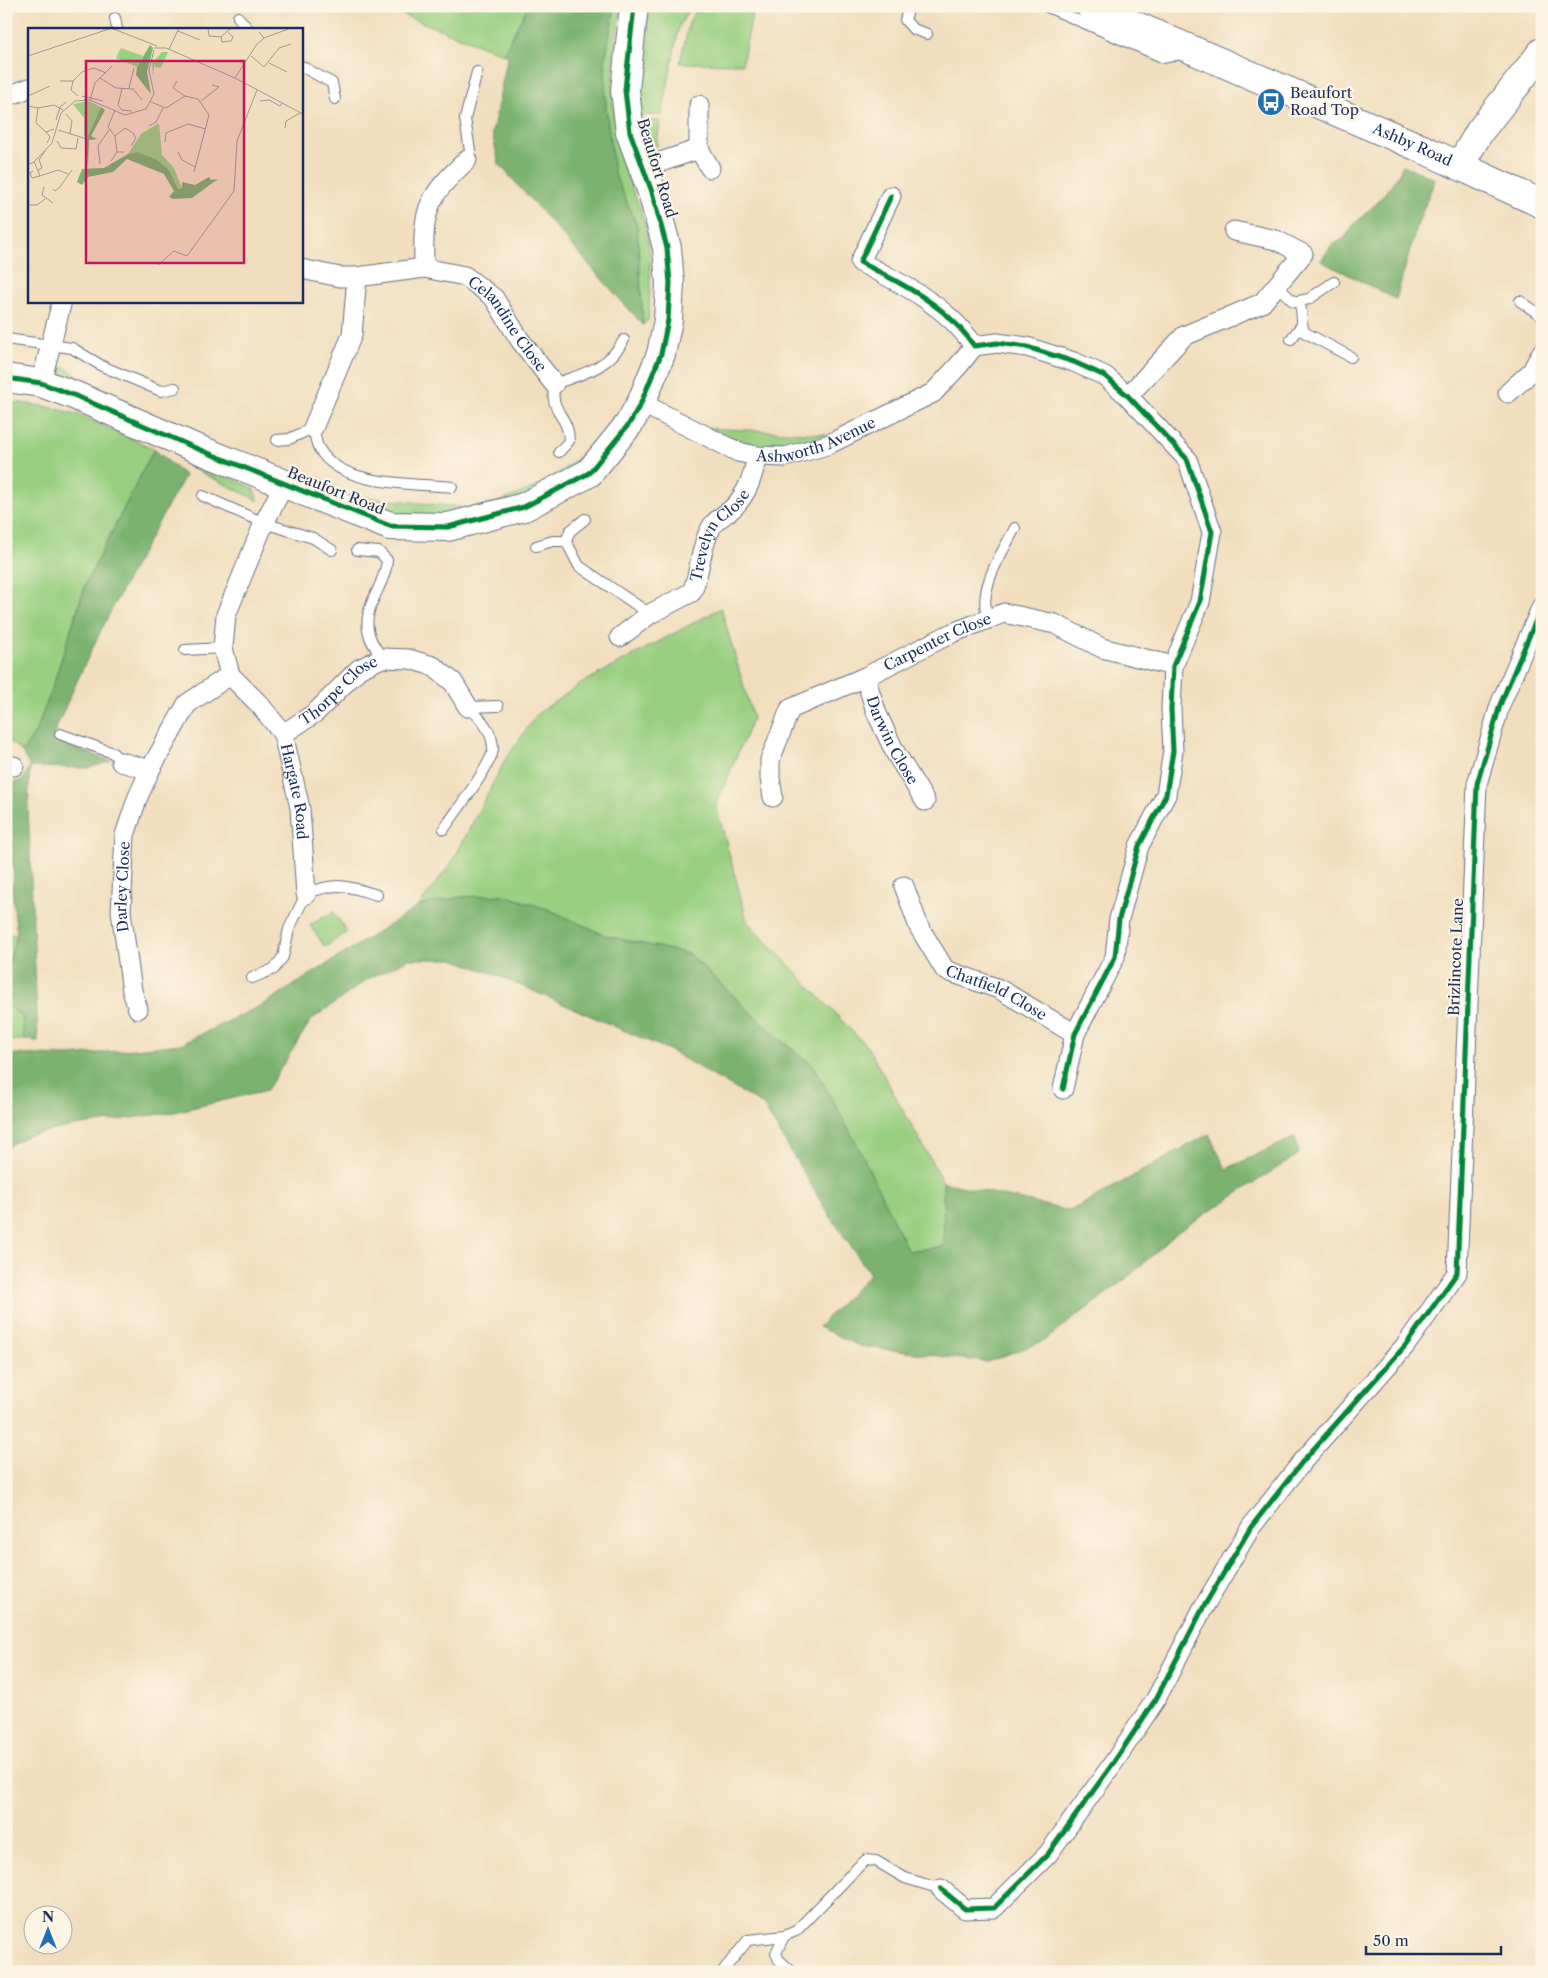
<svg xmlns="http://www.w3.org/2000/svg" width="1548" height="1978" viewBox="0 0 1548 1978" font-family="'Libre Caslon Text',serif">
<rect width="100%" height="100%" fill="#fcf5e5"/>
<filter id="ink" filterUnits="userSpaceOnUse"><feTurbulence type="fractalNoise" baseFrequency=".02" numOctaves="2"/><feDisplacementMap in="SourceGraphic" scale="10" xChannelSelector="R" yChannelSelector="G"/><feConvolveMatrix kernelMatrix="1 2 1 2 8 2 1 2 1" color-interpolation-filters="sRGB"/></filter>
<filter id="wash" filterUnits="userSpaceOnUse"><feTurbulence type="fractalNoise" baseFrequency=".0096" numOctaves="4" result="noise"/><feDisplacementMap in="SourceGraphic" scale="20" xChannelSelector="R" yChannelSelector="G"/><feGaussianBlur stdDeviation="1.12" result="paint"/><feColorMatrix in="noise" values="0 0 0 0 0 0 0 0 0 0 0 0 0 0 0 0 0 1.4 0 .05"/><feComposite in="paint" operator="in"/></filter>
<g filter="url(#wash)">
<rect width="100%" height="100%" fill="#f1debe"/>
<!-- green -->
<g fill="#9acf81" stroke="#5a7f70">
<polygon points="380,6 528,6 503,54"/>
<path d="M 615,6 L 622,6 C 611,57 608,110 622,161 C 626,178 635,194 641,211 C 653,246 651,283 648,320 L 643,325 L 637,225 L 614,173 L 606,108 L 605,60 Z"/>
<path d="M 652,6 L 691,6 L 679,27 L 662,115 L 639,116 C 639,80 636,39 652,6 Z"/>
<polygon points="698,6 754,6 742,64 680,63 689,23"/>
<polygon points="646,121 660,121 657,146 654,146 643,137 642,122"/>
<polygon points="56,366 64,367 79,376 76,381 61,377"/>
<polygon points="86,379 142,410 83,384"/>
<polygon points="6,401 50,407 80,415 154,449 86,583 50,695 35,733 22,752 6,738"/>
<path d="M 612,424 L 615,425 C 601,441 587,458 570,471 C 513,514 428,530 360,509 L 362,497 L 461,507 L 463,512 C 532,494 564,477 612,424 Z"/>
<path d="M 704,428 L 827,434 C 773,456 758,451 704,428 Z"/>
<polygon points="189,459 253,488 259,501 186,465"/>
<polygon points="721,608 753,718 716,804 747,921 869,1049 943,1182 945,1246 908,1251 813,1065 780,1040 689,954 607,936 547,909 504,895 461,897 419,906 454,859 505,760 538,713 584,682"/>
<polygon points="333,912 347,932 325,947 310,925"/>
<polygon points="6,935 17,935 6,972"/>
<polygon points="6,979 7,1005 22,1017 24,1040 6,1040"/>
</g>
<!-- forest -->
<g fill="#7bb26f" stroke="#4b7066">
<polygon points="528,6 615,6 605,60 606,108 614,173 637,225 643,325 499,164 492,133 508,55 503,54"/>
<polygon points="1403,165 1435,179 1417,226 1396,299 1321,261 1331,246 1345,238 1354,224 1377,203 1397,177"/>
<path d="M 154,449 L 185,476 C 136,560 90,646 53,736 L 68,746 L 111,761 L 89,768 L 30,767 L 28,807 L 38,1041 L 24,1040 L 22,1017 L 7,1005 L 6,972 L 17,935 L 12,890 L 14,875 L 6,820 L 6,785 L 23,780 L 30,767 L 22,752 L 35,733 L 50,695 L 86,583 Z"/>
<polygon points="504,895 547,909 607,936 689,954 780,1040 813,1065 859,1148 908,1251 944,1246 943,1182 1070,1211 1209,1134 1226,1169 1295,1137 1299,1154 1179,1231 1127,1278 1044,1341 987,1362 859,1346 818,1327 870,1274 826,1210 763,1105 669,1050 494,974 453,959 408,959 368,979 311,1020 267,1090 175,1112 74,1126 27,1136 11,1144 6,1152 6,1054 70,1056 181,1044 264,1004 419,906 461,897"/>
</g>
</g>
<g filter="url(#ink)">
<g fill="none" stroke-linecap="round" stroke-linejoin="round">
<defs>
<g id="lane">
<polyline points="909,6 905,20 913,29 927,34"/>
<polyline points="1045,6 1164,58 1185,53"/>
<polyline points="238,17 248,29"/>
<polyline points="115,18 117,29"/>
<polyline points="301,66 332,83 335,99"/>
<polyline points="467,160 470,151 465,119 477,72"/>
<polyline points="1276,285 1294,302 1309,299 1334,282"/>
<path d="M 1298,301 C 1304,310 1300,321 1304,332 L 1351,357"/>
<polyline points="1520,301 1542,316"/>
<polyline points="6,339 72,348 102,366 161,391 175,388"/>
<polyline points="1291,339 1302,325"/>
<path d="M 277,440 L 289,439 L 313,428 C 315,435 316,445 320,450 C 342,487 414,483 452,487"/>
<path d="M 559,452 L 569,441 C 569,420 557,416 554,400 C 553,395 554,389 554,384 C 585,373 607,369 624,340"/>
<polyline points="203,496 264,523 313,538 332,550"/>
<polyline points="566,541 579,566 650,614"/>
<polyline points="536,546 553,541 566,541 570,531 585,519"/>
<path d="M 357,550 L 379,552 L 387,560 C 386,587 359,608 370,637 C 372,644 378,651 382,658"/>
<path d="M 988,619 C 977,589 1001,555 1015,528"/>
<polyline points="185,650 223,648"/>
<polyline points="468,707 498,706"/>
<polyline points="60,734 113,753 121,762"/>
<path d="M 444,829 C 454,814 493,763 493,749 C 493,732 480,717 468,707"/>
<path d="M 252,978 L 274,969 L 283,957 L 289,929 L 306,894 C 338,881 346,886 377,895"/>
<polyline points="784,1936 776,1953 779,1960 792,1972"/>
<polyline points="722,1972 748,1940 784,1936 796,1931 859,1866 866,1860 876,1861 905,1878 941,1889"/>
</g>
<g id="street">
<polyline points="6,97 29,88"/>
<polyline points="699,149 710,168"/>
<polyline points="643,168 699,149 699,105"/>
<path d="M 891,196 L 860,262 C 902,284 947,305 974,346 L 997,343 L 1027,347 L 1074,362 L 1105,376 L 1128,396 L 1187,459 L 1212,532 L 1200,602 L 1173,666 L 1171,709 L 1173,751 L 1166,795 L 1139,846 L 1119,919 L 1115,957 L 1075,1034 L 1063,1089"/>
<path d="M 424,268 C 423,211 424,200 467,160"/>
<path id="s1" d="M 301,269 L 340,277 L 357,277 L 424,268 L 465,276 L 494,298 L 520,340 L 554,384"/>
<polyline points="41,383 62,301"/>
<polyline points="1508,393 1532,371 1542,352"/>
<polyline points="1128,396 1184,336 1262,303 1303,254 1276,240 1234,231"/>
<path id="s2" d="M 641,403 L 738,452 L 757,456 L 785,457 L 827,445 L 933,393 L 960,364 L 974,346"/>
<polyline points="313,428 352,335 357,277"/>
<path id="s3" d="M 285,483 L 264,523 L 226,615 L 223,648 L 230,675 L 260,705 L 283,734 L 300,808 L 306,894"/>
<path id="s4" d="M 620,637 L 650,614 L 692,592 C 701,570 700,546 712,526 C 717,518 727,514 733,508 C 748,493 753,476 757,456"/>
<path id="s5" d="M 865,677 L 877,714 L 895,752 L 925,801"/>
<path id="s6" d="M 283,734 L 315,713 L 359,669 L 382,658 L 409,659 L 433,666 L 453,682 L 468,707"/>
<polyline points="121,762 150,770"/>
<polyline points="6,766 14,766"/>
<path id="s7" d="M 773,797 L 770,778 L 770,760 L 790,709 L 865,677 L 952,633 L 1004,613 L 1055,624 L 1102,648 L 1173,666"/>
<path id="s8" d="M 904,886 L 919,927 L 945,970 L 999,989 L 1075,1034"/>
<path id="s9" d="M 138,1009 L 132,991 L 121,911 L 125,835 L 137,799 L 150,770 L 187,704 L 230,675"/>
<polyline points="941,1889 965,1909 994,1908 1048,1854 1114,1762 1156,1699 1203,1608 1251,1527 1303,1461 1405,1346 1457,1273 1477,784 1500,705 1542,606"/>
</g>
<g id="secondary">
<polyline points="1460,165 1480,131 1542,52"/>
<polyline points="6,378 41,383 76,396 193,447 390,526 448,527 524,507 589,473 629,424 641,403 661,354 668,320 670,283 667,248 652,192 630,132 625,90 634,6"/>
</g>
<g id="highway">
<path id="s10" d="M 1090,6 L 1423,149 L 1542,204"/>
</g>
</defs>
<!-- lane casing -->
<use href="#lane" stroke="#666c80" stroke-width="12"/>
<!-- street casing -->
<use href="#street" stroke="#666c80" stroke-width="21"/>
<!-- secondary casing -->
<use href="#secondary" stroke="#666c80" stroke-width="30"/>
<!-- highway casing -->
<use href="#highway" stroke="#666c80" stroke-width="30"/>
<!-- lane -->
<use href="#lane" stroke="#fff" stroke-width="10"/>
<!-- street -->
<use href="#street" stroke="#fff" stroke-width="19"/>
<!-- secondary -->
<use href="#secondary" stroke="#fff" stroke-width="28"/>
<!-- highway -->
<use href="#highway" stroke="#fff" stroke-width="28"/>
<defs>
<g id="cycleway">
<path d="M 891,196 L 860,262 C 902,284 947,305 974,346 L 997,343 L 1027,347 L 1074,362 L 1105,376 L 1128,396 L 1187,459 L 1212,532 L 1200,602 L 1173,666 L 1171,709 L 1173,751 L 1166,795 L 1139,846 L 1119,919 L 1115,957 L 1075,1034 L 1063,1089"/>
<polyline points="6,378 41,383 76,396 193,447 390,526 448,527 524,507 589,473 629,424 641,403 661,354 668,320 670,283 667,248 652,192 630,132 625,90 634,6"/>
<polyline points="941,1889 965,1909 994,1908 1048,1854 1114,1762 1156,1699 1203,1608 1251,1527 1303,1461 1405,1346 1457,1273 1477,784 1500,705 1542,606"/>
</g>
</defs>
<!-- cycleway casing -->
<use href="#cycleway" stroke="#fcf5e5" stroke-width="8"/>
<!-- cycleway -->
<use href="#cycleway" stroke="#00873e" stroke-width="5"/>
</g>
</g>
<!-- icons -->
<defs>
<symbol id="bus-disc" viewBox="-11 -11 22 22"><circle r="9.5" fill="#1f6fb2" stroke="#fcf5e5"/><path d="M-5-6H5V4H4V6H2V4H-2V6H-4V4H-5ZM-3.5-4V0h7V-4ZM-3.5 1.2v1.5H-2V1.2ZM2 1.2v1.5H3.5V1.2Z" fill="#fff"/></symbol>
</defs>
<g fill-rule="evenodd">
<use href="#bus-disc" x="1255" y="86" width="32" height="32"/>
</g>
<g text-anchor="middle" stroke-width="4.5" stroke-linejoin="round" paint-order="stroke">
<!-- poi labels -->
<g font-size="15" fill="#1b2f5e" stroke="#fcf5e5" text-anchor="start">
<text x="1290" y="98">Beaufort<tspan x="1290" dy="17">Road Top</tspan></text>
</g>
<!-- street labels -->
<g font-size="15" fill="#1b2f5e" stroke="#fcf5e5">
<text dy="5" stroke="none"><textPath href="#s10" startOffset="351">Ashby Road</textPath></text>
<text transform="translate(657 168) rotate(73)" y="5">Beaufort Road</text>
<text dy="5" stroke="none"><textPath href="#s1" startOffset="231">Celandine Close</textPath></text>
<text dy="5" stroke="none"><textPath href="#s2" startOffset="190">Ashworth Avenue</textPath></text>
<text transform="translate(336 491) rotate(22)" y="5">Beaufort Road</text>
<text dy="5" stroke="none"><textPath href="#s4" startOffset="150">Trevelyn Close</textPath></text>
<text dy="5" stroke="none"><textPath href="#s7" startOffset="254">Carpenter Close</textPath></text>
<text dy="5" stroke="none"><textPath href="#s6" startOffset="71">Thorpe Close</textPath></text>
<text dy="5" stroke="none"><textPath href="#s5" startOffset="69">Darwin Close</textPath></text>
<text dy="5" stroke="none"><textPath href="#s3" startOffset="344">Hargate Road</textPath></text>
<text dy="5" stroke="none"><textPath href="#s9" startOffset="124">Darley Close</textPath></text>
<text transform="translate(1456 957) rotate(-88)" y="5">Brizlincote Lane</text>
<text dy="5" stroke="none"><textPath href="#s8" startOffset="150">Chatfield Close</textPath></text>
</g>
</g>
<!-- overview -->
<g transform="translate(28 28)">
<rect width="275" height="275" fill="#f1debe"/>
<path d="M 93,20 L 115,28 L 109,39 L 88,30 ZM 134,24 L 140,24 L 133,40 L 127,39 L 127,35 L 125,48 L 124,35 ZM 61,73 L 73,79 L 60,110 L 56,108 L 56,90 L 45,76 ZM 131,95 L 134,127 L 146,140 L 154,160 L 150,161 L 141,142 L 128,131 L 109,124 L 100,126 L 113,106 Z" fill="#9acf81"/>
<path d="M 122,17 L 125,20 L 119,44 L 123,66 L 108,47 L 109,39 ZM 73,79 L 77,82 L 63,108 L 69,111 L 61,112 L 60,139 L 58,113 ZM 109,124 L 128,131 L 141,142 L 150,161 L 154,160 L 154,154 L 167,157 L 181,149 L 183,152 L 190,151 L 164,170 L 145,171 L 141,169 L 146,163 L 136,146 L 99,131 L 85,144 L 60,149 L 54,157 L 49,154 L 54,141 L 76,140 L 100,126 Z" fill="#7bb26f"/>
<path fill="none" stroke="#9b9898" stroke-width="1" d="M 83,0 L 129,18M 180,0 L 181,8 L 193,9M 150,3 L 172,12M 200,4 L 205,9 L 203,13 L 194,14 L 193,9 L 203,0M 236,10 L 263,0M 229,16 L 236,10 L 231,4M 126,20 L 138,20 L 207,50 L 275,86M 141,21 L 151,0M 0,28 L 84,0M 223,28 L 236,39 L 251,20 L 263,16M 241,35 L 259,44M 72,50 L 88,60 L 105,61 L 114,72M 207,50 L 229,16M 32,53 L 45,53 L 54,44 L 66,40 L 78,45M 45,53 L 43,62 L 50,68M 149,53 L 145,60 L 157,68 L 170,71 L 181,87 L 166,144M 101,60 L 106,40M 0,68 L 22,58M 54,68 L 75,73M 62,72 L 67,55 L 84,38M 173,73 L 191,59 L 184,57M 232,73 L 241,72 L 252,78 L 254,75M 123,74 L 138,80 L 157,68M 90,77 L 94,82 L 104,83M 90,77 L 94,61M 0,78 L 10,80 L 26,77 L 35,82M 10,80 L 8,95 L 18,104M 87,82 L 80,99 L 87,108 L 89,124M 38,86 L 44,93 L 42,106M 28,92 L 32,79 L 38,74M 121,98 L 128,94 L 135,80M 257,100 L 258,93 L 272,85M 30,102 L 59,111M 87,108 L 97,100 L 105,105M 29,113 L 33,120 L 48,121 L 50,110M 137,114 L 138,105 L 160,96 L 178,101M 19,115 L 22,109 L 18,104 L 26,101M 103,118 L 108,110 L 105,105M 150,124 L 154,132 L 167,139M 6,133 L 12,148 L 30,142 L 40,146M 83,133 L 89,124 L 96,124M 0,136 L 5,135 L 24,115 L 33,85 L 47,73 L 62,72 L 97,87 L 118,81 L 126,66 L 121,42 L 126,22M 72,136 L 70,118 L 81,102M 10,142 L 14,140 L 11,132 L 17,123M 5,143 L 2,145 L 4,150 L 12,148M 16,159 L 14,167 L 25,175M 25,161 L 27,163 L 31,160 L 44,142M 0,177 L 9,177 L 17,171M 130,237 L 146,223 L 159,228 L 206,163 L 209,113 L 229,62"/>
<path fill="#c2185b" fill-opacity="0.15" stroke="#c2185b" stroke-width="2.5" d="M 58,33 L 216,33 L 216,235 L 58,235 Z"/>
<rect width="275" height="275" fill="none" stroke="#1b2f5e" stroke-width="2.5"/>
</g>
<!-- margin -->
<rect width="1548" height="1978" fill="none" stroke="#fcf5e5" stroke-width="25"/>
<!-- north arrow -->
<g transform="translate(48 1930)"><circle r="24" fill="#fcf5e5" stroke="#a2a6af"/>
<path d="M0-4L9 19L0 12L-9 19Z" fill="#1f6fb2"/>
<text y="-8" font-size="14" font-weight="bold" text-anchor="middle" fill="#1b2f5e">N</text>
</g>
<!-- scale -->
<path d="M1366 1946v8h135v-8" fill="none" stroke="#1b2f5e" stroke-width="2.5"/>
<text x="1373" y="1946" font-size="15" fill="#1b2f5e" stroke="#fcf5e5" stroke-width="4" paint-order="stroke">50 m</text>
</svg>
